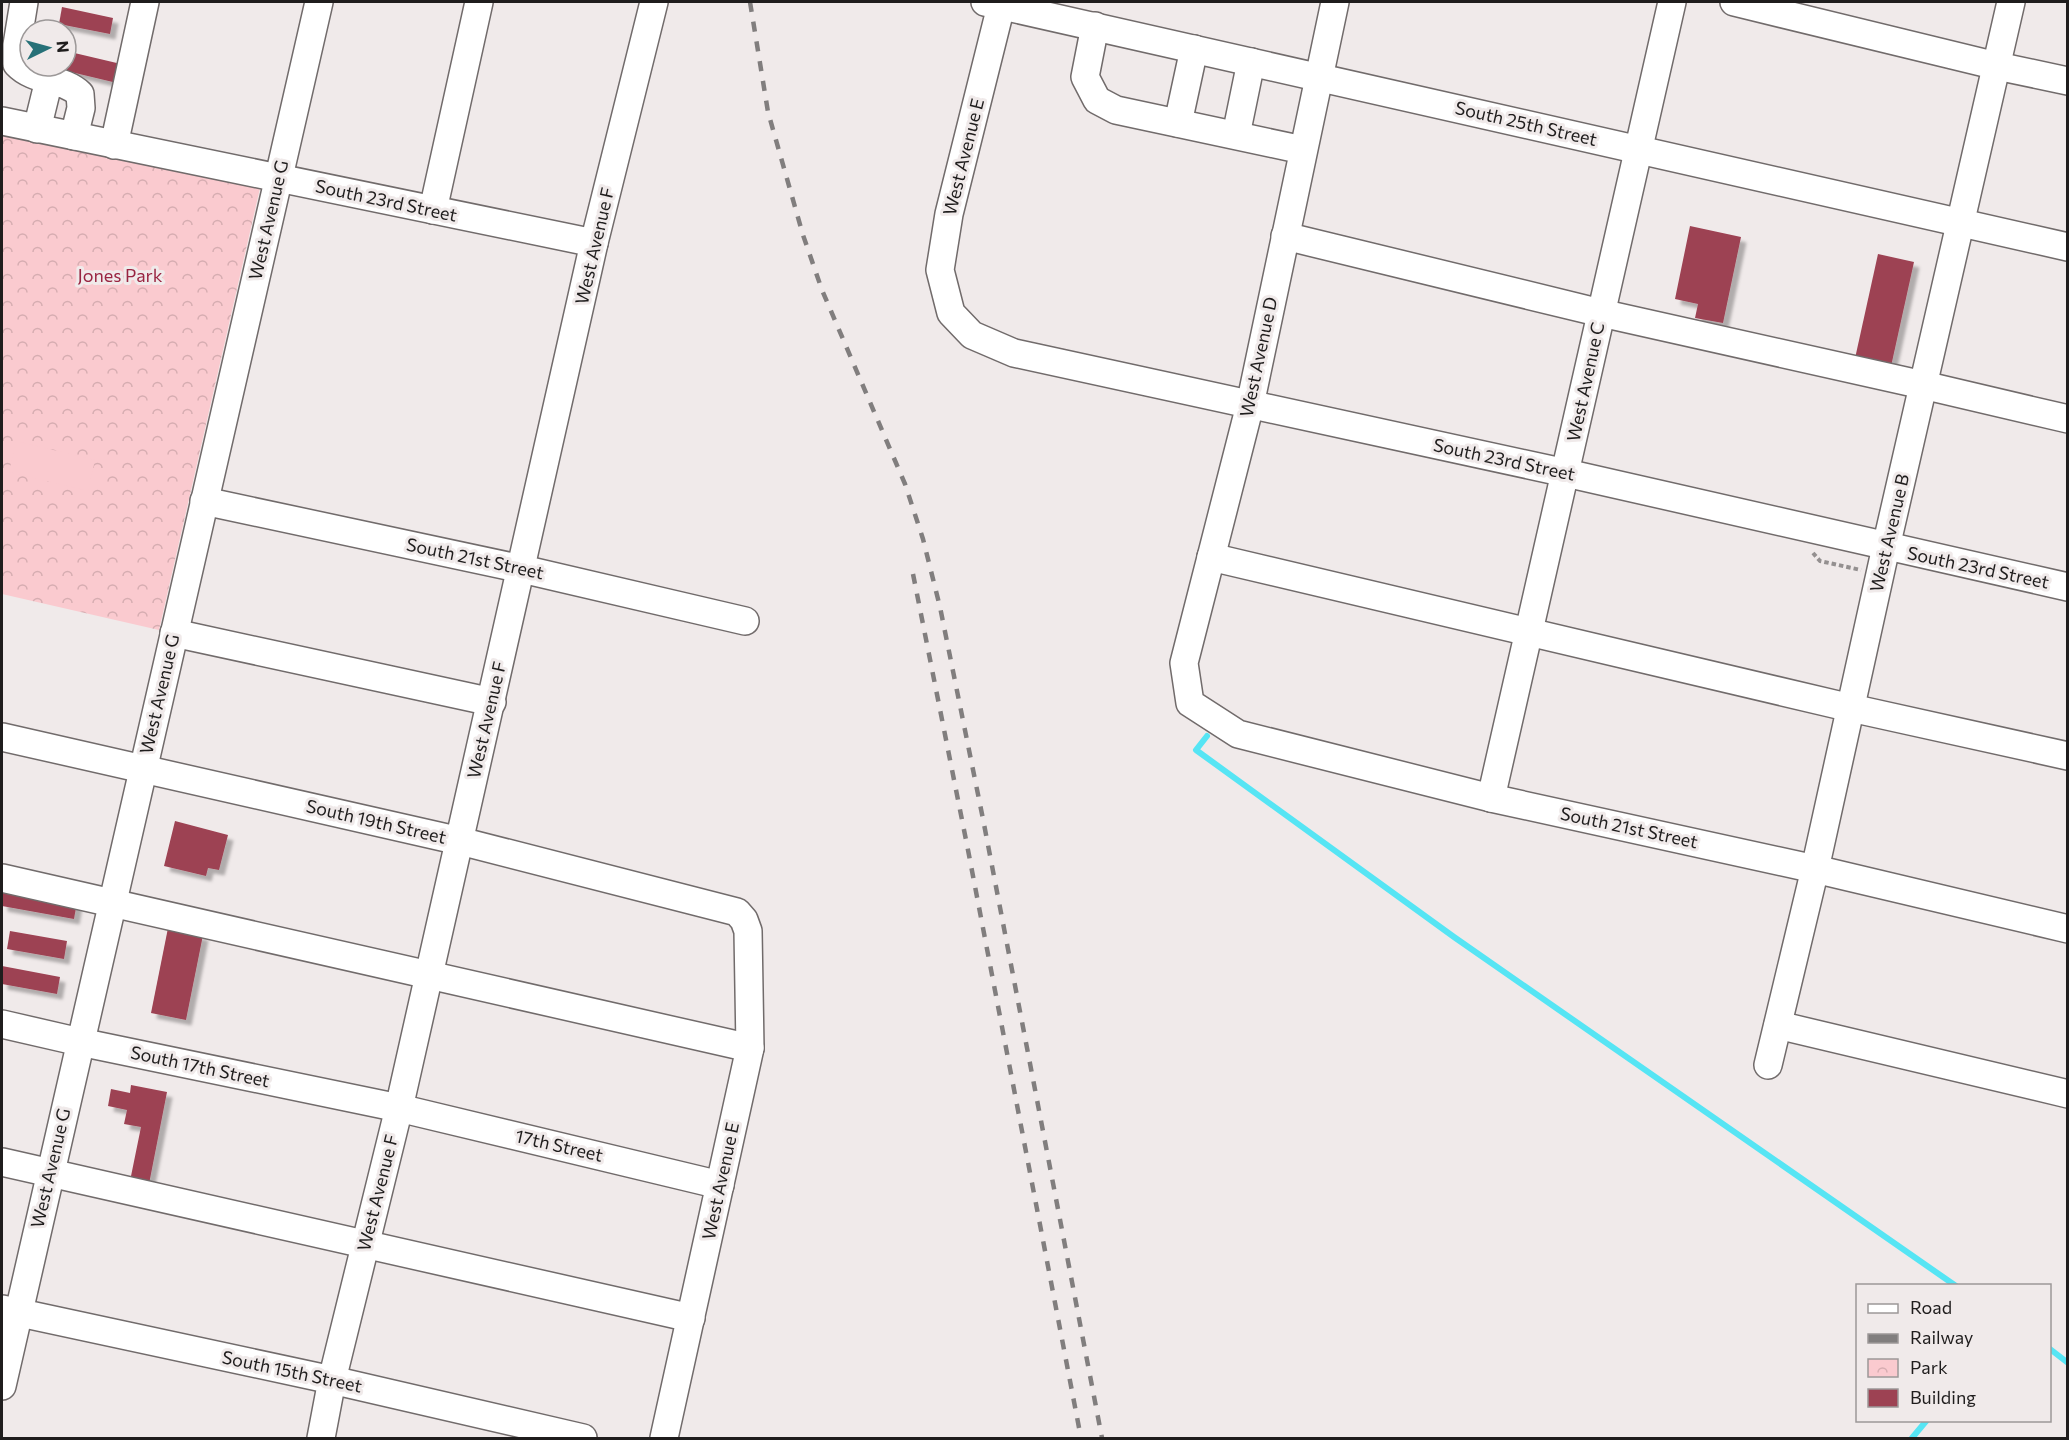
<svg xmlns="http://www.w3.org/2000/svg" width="2069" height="1440" viewBox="0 0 2069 1440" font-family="Commissioner,sans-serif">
<defs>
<pattern id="park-crowns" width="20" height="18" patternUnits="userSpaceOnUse" patternTransform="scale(1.5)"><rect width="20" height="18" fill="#facacf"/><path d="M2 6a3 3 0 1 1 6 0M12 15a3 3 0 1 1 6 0" fill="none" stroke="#d6adb1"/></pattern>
<filter id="shadow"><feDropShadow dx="5.5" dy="5.5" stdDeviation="1.5" flood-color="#0004"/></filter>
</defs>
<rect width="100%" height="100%" fill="#f0eaea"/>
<!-- park -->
<polygon fill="url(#park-crowns)" points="2,128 260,188 159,630 2,594"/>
<!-- garden -->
<polygon fill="#facacf" points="16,441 95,460 88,491 9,472"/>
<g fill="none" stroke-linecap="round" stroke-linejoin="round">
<!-- stream -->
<g stroke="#56e5f4" stroke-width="6">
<polyline points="1207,736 1196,750 1454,937 1956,1286"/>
<polyline points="2050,1349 2068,1363"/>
<polyline points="1912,1438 1927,1420"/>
</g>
</g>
<!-- building -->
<g fill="#9d4253" filter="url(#shadow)">
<polygon points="62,7 113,18 110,34 59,24"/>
<polygon points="66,51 121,64 117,83 50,67 66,66"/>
<polygon points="1690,226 1741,237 1723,323 1695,318 1698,304 1675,299"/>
<polygon points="1878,254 1914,262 1890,371 1854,363"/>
<polygon points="175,821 228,835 219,870 208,868 206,876 164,866"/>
<polygon points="2,889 77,902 74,919 2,906"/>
<polygon points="168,928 203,935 186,1020 151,1013"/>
<polygon points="10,931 67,941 64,959 7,949"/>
<polygon points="2,966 60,977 57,994 2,984"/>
<polygon points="131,1085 167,1092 149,1184 130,1181 141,1127 124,1124 127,1110 108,1106 111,1089 130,1093"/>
</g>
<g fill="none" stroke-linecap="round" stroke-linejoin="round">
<defs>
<g id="minor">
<path d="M 24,2 L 17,45 L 17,64 C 34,82 62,77 80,94 L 81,108 L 74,136"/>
<polyline points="985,2 2068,247"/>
<polyline points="1002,2 949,214 940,270 951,313 972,335 1014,353 1566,473 2068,587"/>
<polyline points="1335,2 1250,405 1184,663 1190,703 1238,734 1491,798 1815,869 2068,929"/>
<polyline points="1734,2 1997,66 2068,81"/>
<polyline points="1095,26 1085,77 1097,100 1116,110 1303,150"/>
<polyline points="2,121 594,243"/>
<polyline points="1178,123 1194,49"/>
<polyline points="37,129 49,80"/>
<polyline points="1236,135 1251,62"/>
<polyline points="114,145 145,2"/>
<polyline points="433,210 479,2"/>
<polyline points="1285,236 1601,313 1923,385 2068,419"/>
<polyline points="204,501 522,569 745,621"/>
<polyline points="1211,557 1851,708 2068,756"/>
<polyline points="174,633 492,702"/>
<polyline points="2,737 460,841 737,912 744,920 748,931 750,1048 664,1438"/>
<polyline points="1491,798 1672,2"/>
<polyline points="2,878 750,1048"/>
<polyline points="2,1024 80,1042 399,1108 720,1185"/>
<polyline points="1778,1025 2068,1094"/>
<polyline points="1768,1065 1815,869 1886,547 2011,2"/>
<polyline points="2,1162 691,1318"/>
<polyline points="2,1309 332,1380 583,1438"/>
<polyline points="2,1386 319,2"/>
<polyline points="321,1438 332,1380 399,1108 594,243 654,2"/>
</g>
</defs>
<!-- minor casing -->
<use href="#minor" stroke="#716b6b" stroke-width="30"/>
<!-- path -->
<polyline stroke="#949090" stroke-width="4" stroke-dasharray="4.5 3" stroke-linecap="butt" points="1813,553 1820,561 1861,570"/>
<!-- minor -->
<use href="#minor" stroke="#fff" stroke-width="27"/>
<!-- rail -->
<g stroke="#817e7e" stroke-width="4.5" stroke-dasharray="10 10" stroke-linecap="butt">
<polyline points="750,2 768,112 803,235 822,290 905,484 923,539 940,607 983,819 1102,1438"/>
<polyline points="913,574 968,850 1081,1438"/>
</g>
</g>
<g text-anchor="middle" stroke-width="6" stroke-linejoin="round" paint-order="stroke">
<!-- street labels -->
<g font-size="18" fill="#1f1d1d" stroke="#f0eaea">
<text transform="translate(1526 124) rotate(13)" y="6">South 25th Street</text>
<text transform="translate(964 157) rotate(-76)" y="6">West Avenue E</text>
<text transform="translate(386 201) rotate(12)" y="6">South 23rd Street</text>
<text transform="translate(269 220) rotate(-77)" y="6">West Avenue G</text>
<text transform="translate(595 246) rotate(-77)" y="6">West Avenue F</text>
<text transform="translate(1259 357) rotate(-78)" y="6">West Avenue D</text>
<text transform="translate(1586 382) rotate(-78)" y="6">West Avenue C</text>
<text transform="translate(1504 460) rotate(12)" y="6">South 23rd Street</text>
<text transform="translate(1890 533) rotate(-77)" y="6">West Avenue B</text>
<text transform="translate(475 559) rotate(12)" y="6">South 21st Street</text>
<text transform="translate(1978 568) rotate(12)" y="6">South 23rd Street</text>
<text transform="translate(160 694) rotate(-77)" y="6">West Avenue G</text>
<text transform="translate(487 720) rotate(-77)" y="6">West Avenue F</text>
<text transform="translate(376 822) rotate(13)" y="6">South 19th Street</text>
<text transform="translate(1629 828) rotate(12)" y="6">South 21st Street</text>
<text transform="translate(200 1067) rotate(12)" y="6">South 17th Street</text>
<text transform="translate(559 1146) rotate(13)" y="6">17th Street</text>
<text transform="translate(51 1168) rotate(-77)" y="6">West Avenue G</text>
<text transform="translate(721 1181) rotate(-78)" y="6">West Avenue E</text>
<text transform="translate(378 1193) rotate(-76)" y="6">West Avenue F</text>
<text transform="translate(292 1372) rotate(12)" y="6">South 15th Street</text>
</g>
<!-- park labels -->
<g font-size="18" fill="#992542" stroke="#f0eaea">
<text x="120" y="282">Jones Park</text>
</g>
</g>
<!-- border -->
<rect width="2069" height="1440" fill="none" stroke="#1f1d1d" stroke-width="6"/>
<!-- legend -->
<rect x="1856" y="1284" width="195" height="138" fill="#f0eaea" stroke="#9c9898" stroke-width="1.5"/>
<rect x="1868" y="1304" width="30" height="9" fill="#ffffff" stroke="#9c9898" stroke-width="1.5"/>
<text x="1910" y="1314" font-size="18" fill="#1f1d1d">Road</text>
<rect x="1868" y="1334" width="30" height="9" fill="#817e7e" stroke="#9c9898" stroke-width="1.5"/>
<text x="1910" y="1344" font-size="18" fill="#1f1d1d">Railway</text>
<rect x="1868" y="1359" width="30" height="18" fill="url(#park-crowns)" stroke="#9c9898" stroke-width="1.5"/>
<text x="1910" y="1374" font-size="18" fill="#1f1d1d">Park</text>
<rect x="1868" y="1389" width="30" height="18" fill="#9d4253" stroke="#9c9898" stroke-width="1.5"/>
<text x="1910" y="1404" font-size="18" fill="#1f1d1d">Building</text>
<!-- north arrow -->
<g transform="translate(48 48) rotate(85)"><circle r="28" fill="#f0eaea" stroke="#9c9898" stroke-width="1.5"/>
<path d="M0-4.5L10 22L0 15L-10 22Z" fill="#277178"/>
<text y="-9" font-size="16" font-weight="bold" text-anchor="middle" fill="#1f1d1d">N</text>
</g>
</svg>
